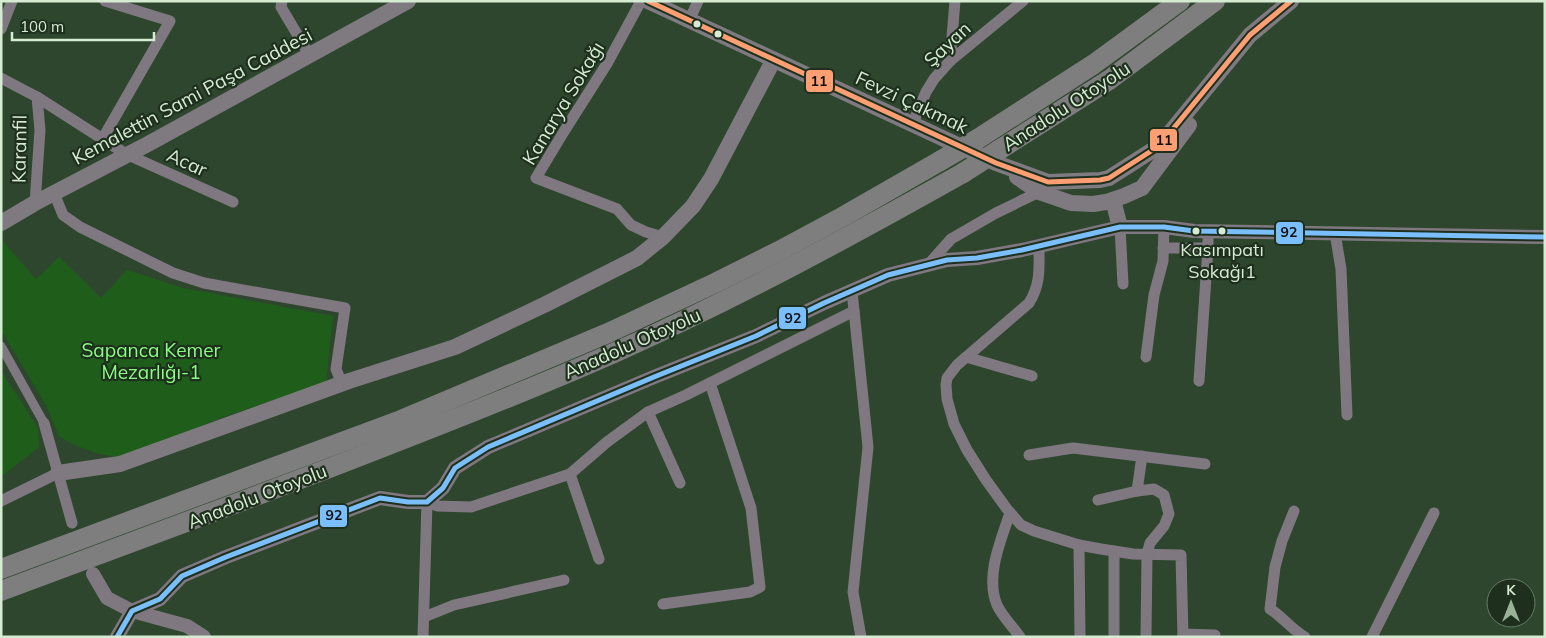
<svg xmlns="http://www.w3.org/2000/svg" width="1546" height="638" viewBox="0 0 1546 638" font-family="Mulish,sans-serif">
<rect width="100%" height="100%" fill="#2f462e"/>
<!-- green -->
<g fill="#1e5e1a">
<polygon points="1,239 36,279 59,257 101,298 127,270 183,288 333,316 326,383 226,416 121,458 96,453 72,444 59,436 46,405 1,330"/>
<polygon points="1,371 38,428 39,447 1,477"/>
</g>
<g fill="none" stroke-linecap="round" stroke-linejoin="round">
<!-- pedestrian -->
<polyline stroke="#7f7880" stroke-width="9" points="1,346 44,423"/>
<!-- minor -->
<g stroke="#7f7880" stroke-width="11">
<polyline points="282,1 281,7 310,56"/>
<polyline points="641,1 608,62 563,133 536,178 617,209 631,225 646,232 663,237"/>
<polyline points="689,21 698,1"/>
<polyline points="1,29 12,1"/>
<polyline points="950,61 955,1"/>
<polyline points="1,78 37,97 126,154 233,202"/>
<polyline points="912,125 926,92 934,79 950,61 1023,1"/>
<polyline points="103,138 170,21 105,1"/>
<polyline points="54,193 63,215 80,227 173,273 204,283 345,308 336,369 342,384"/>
<polyline points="35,203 40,130 37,97"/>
<polyline points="1120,227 1123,284"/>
<polyline points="1335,233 1341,269 1347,415"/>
<path d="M 1039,246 C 1039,268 1041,284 1029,303 L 957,365 L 947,378 L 946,385 L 947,399 L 954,424 L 967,450 L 986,480 L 1007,509 L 1021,525 L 1034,531 L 1079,545 L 1101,549 L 1133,554 L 1181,555 L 1183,637"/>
<polyline points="1163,248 1208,248"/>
<polyline points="927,266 951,239 996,213 1039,192"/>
<polyline points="852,291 868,447 853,592 861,637"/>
<polyline points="966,357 1032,376"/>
<polyline points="1146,357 1154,295 1163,261 1164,227"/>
<polyline points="1199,381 1208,248 1208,231"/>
<polyline points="648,412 680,483"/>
<polyline points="44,423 72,523"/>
<polyline points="1029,455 1073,448 1205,464"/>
<polyline points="570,474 599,559"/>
<polyline points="1137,491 1142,456"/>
<polyline points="1098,500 1137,491 1154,489 1164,495 1169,514 1164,526 1150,543 1147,554 1146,637"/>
<polyline points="1,501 58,473"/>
<path d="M 1294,511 L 1282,541 L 1275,567 L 1270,609 C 1283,617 1291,629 1305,637"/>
<path d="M 1010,513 C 1001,540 985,576 997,605 C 1002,616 1013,627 1020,637"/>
<polyline points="1079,545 1080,637"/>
<polyline points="663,604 750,592 760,587 751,508 710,383"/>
<polyline points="424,617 454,605 564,580"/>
<polyline points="1183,634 1215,635 1215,637"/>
<polyline points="423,637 427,502 437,506 471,507 570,474 607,442 648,412 686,395 854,311"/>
<polyline points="1114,637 1114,551"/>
<polyline points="1372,637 1434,513"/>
</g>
<!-- tertiary -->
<g stroke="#7f7880" stroke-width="14">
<polyline points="93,574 107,598 132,611 187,626 204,637"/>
<polyline points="117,637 132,611 160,599 182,576 226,557 380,498 408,502 427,502 443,488 455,468 488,447 654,377 756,336 824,303 888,275 947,260 977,258 1022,250 1120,227 1164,227 1194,231 1545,237"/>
</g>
<!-- secondary -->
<g stroke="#7e7a80" stroke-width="16">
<polyline points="648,1 996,163 1048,182 1100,180 1109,178 1159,146 1250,35 1291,1"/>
<polyline points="1017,177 1039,192 1071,203 1093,204 1106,202 1124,196 1142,188 1189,125"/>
<polyline points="1113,200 1120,227"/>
<polyline points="1,223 35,203 148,144 408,1"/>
<polyline points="58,473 120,464 349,381 455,347 544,305 637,258 663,237 693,206 711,179 773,61"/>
</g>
<!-- motorway -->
<g stroke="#7e7e7f" stroke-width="20">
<polyline points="976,140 1094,64 1180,1"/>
<polyline points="999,150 1109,80 1215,1"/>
<polyline points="1,569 401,420 608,333 715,283 779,251 844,216 940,161"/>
<path d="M 1,591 C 112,550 222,509 332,467 C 427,430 523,393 616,352 C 735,299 849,237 963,173"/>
</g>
<!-- motorway-bridge -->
<g stroke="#7e7e7f" stroke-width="20">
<polyline points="940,161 976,140"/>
<polyline points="963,173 999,150"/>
</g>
<defs>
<polyline id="bus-1" points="648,1 996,163 1048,182 1100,180 1109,178 1159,146 1250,35 1291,1"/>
<polyline id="bus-2" points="117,637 132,611 160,599 182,576 226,557 380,498 408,502 427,502 443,488 455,468 488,447 654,377 756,336 824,303 888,275 947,260 977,258 1022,250 1120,227 1164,227 1194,231 1545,237"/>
</defs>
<!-- bus-1 casing -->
<use href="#bus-1" stroke="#1e301d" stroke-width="9"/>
<!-- bus-2 casing -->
<use href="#bus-2" stroke="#1e301d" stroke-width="9"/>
<!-- bus-1 -->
<use href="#bus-1" stroke="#fd9f72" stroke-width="5"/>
<!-- bus-2 -->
<use href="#bus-2" stroke="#7abffc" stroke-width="5"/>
</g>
<!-- markers -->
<g fill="#d5ecd2" stroke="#1e301d" stroke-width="2">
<circle cx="697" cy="24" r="4.5"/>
<circle cx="718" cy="34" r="4.5"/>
<circle cx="1196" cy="231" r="4.5"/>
<circle cx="1222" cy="231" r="4.5"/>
</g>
<g text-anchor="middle" stroke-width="4.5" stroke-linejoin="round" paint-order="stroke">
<!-- bus labels -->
<g font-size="18" fill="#d5ecd2" stroke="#1e301d">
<text x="1222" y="256">Kasımpatı<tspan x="1222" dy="22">Sokağı1</tspan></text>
</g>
<!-- street labels -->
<g font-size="19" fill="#d5ecd2" stroke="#1e301d">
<text transform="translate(947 44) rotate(-43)" y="7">Şayan</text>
<text transform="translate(192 96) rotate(-28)" y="7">Kemalettin Sami Paşa Caddesi</text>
<text transform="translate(912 102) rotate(25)" y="7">Fevzi Çakmak</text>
<text transform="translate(563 103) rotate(-59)" y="7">Kanarya Sokağı</text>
<text transform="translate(1066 106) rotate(-33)" y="7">Anadolu Otoyolu</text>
<text transform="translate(19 149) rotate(-89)" y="7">Karanfil</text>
<text transform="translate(187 162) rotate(24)" y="7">Acar</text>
<text transform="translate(632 343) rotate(-24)" y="7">Anadolu Otoyolu</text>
<text transform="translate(257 496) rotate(-21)" y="7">Anadolu Otoyolu</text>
</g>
<!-- park labels -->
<g font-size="19" fill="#8bfd83" stroke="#1e301d">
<text x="151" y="357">Sapanca Kemer<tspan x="151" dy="22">Mezarlığı-1</tspan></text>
</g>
</g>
<g stroke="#1e301d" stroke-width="2">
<rect x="805" y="69" width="29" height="24" rx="5" fill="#fd9f72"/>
<rect x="1149" y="128" width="29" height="24" rx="5" fill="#fd9f72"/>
<rect x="1275" y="221" width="29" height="24" rx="5" fill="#7abffc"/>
<rect x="778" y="306" width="29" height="24" rx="5" fill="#7abffc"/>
<rect x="319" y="504" width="29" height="24" rx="5" fill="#7abffc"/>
</g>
<g font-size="14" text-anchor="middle" font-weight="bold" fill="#111">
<text x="819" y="86">11</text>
<text x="1164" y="145">11</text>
<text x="1289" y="237">92</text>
<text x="793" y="323">92</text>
<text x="334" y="520">92</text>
</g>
<!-- border -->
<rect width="1546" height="638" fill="none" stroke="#d5ecd2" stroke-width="5"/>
<!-- north arrow -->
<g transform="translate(1511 603)"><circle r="24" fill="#1e301d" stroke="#677b65"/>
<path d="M0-4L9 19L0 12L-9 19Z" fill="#9bb299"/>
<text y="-8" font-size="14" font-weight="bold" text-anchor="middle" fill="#d5ecd2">K</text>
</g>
<!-- scale -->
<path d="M12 32v8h142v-8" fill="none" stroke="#d5ecd2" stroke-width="2.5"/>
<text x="20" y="32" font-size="15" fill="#d5ecd2" stroke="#1e301d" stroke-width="4" paint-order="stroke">100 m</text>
</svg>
